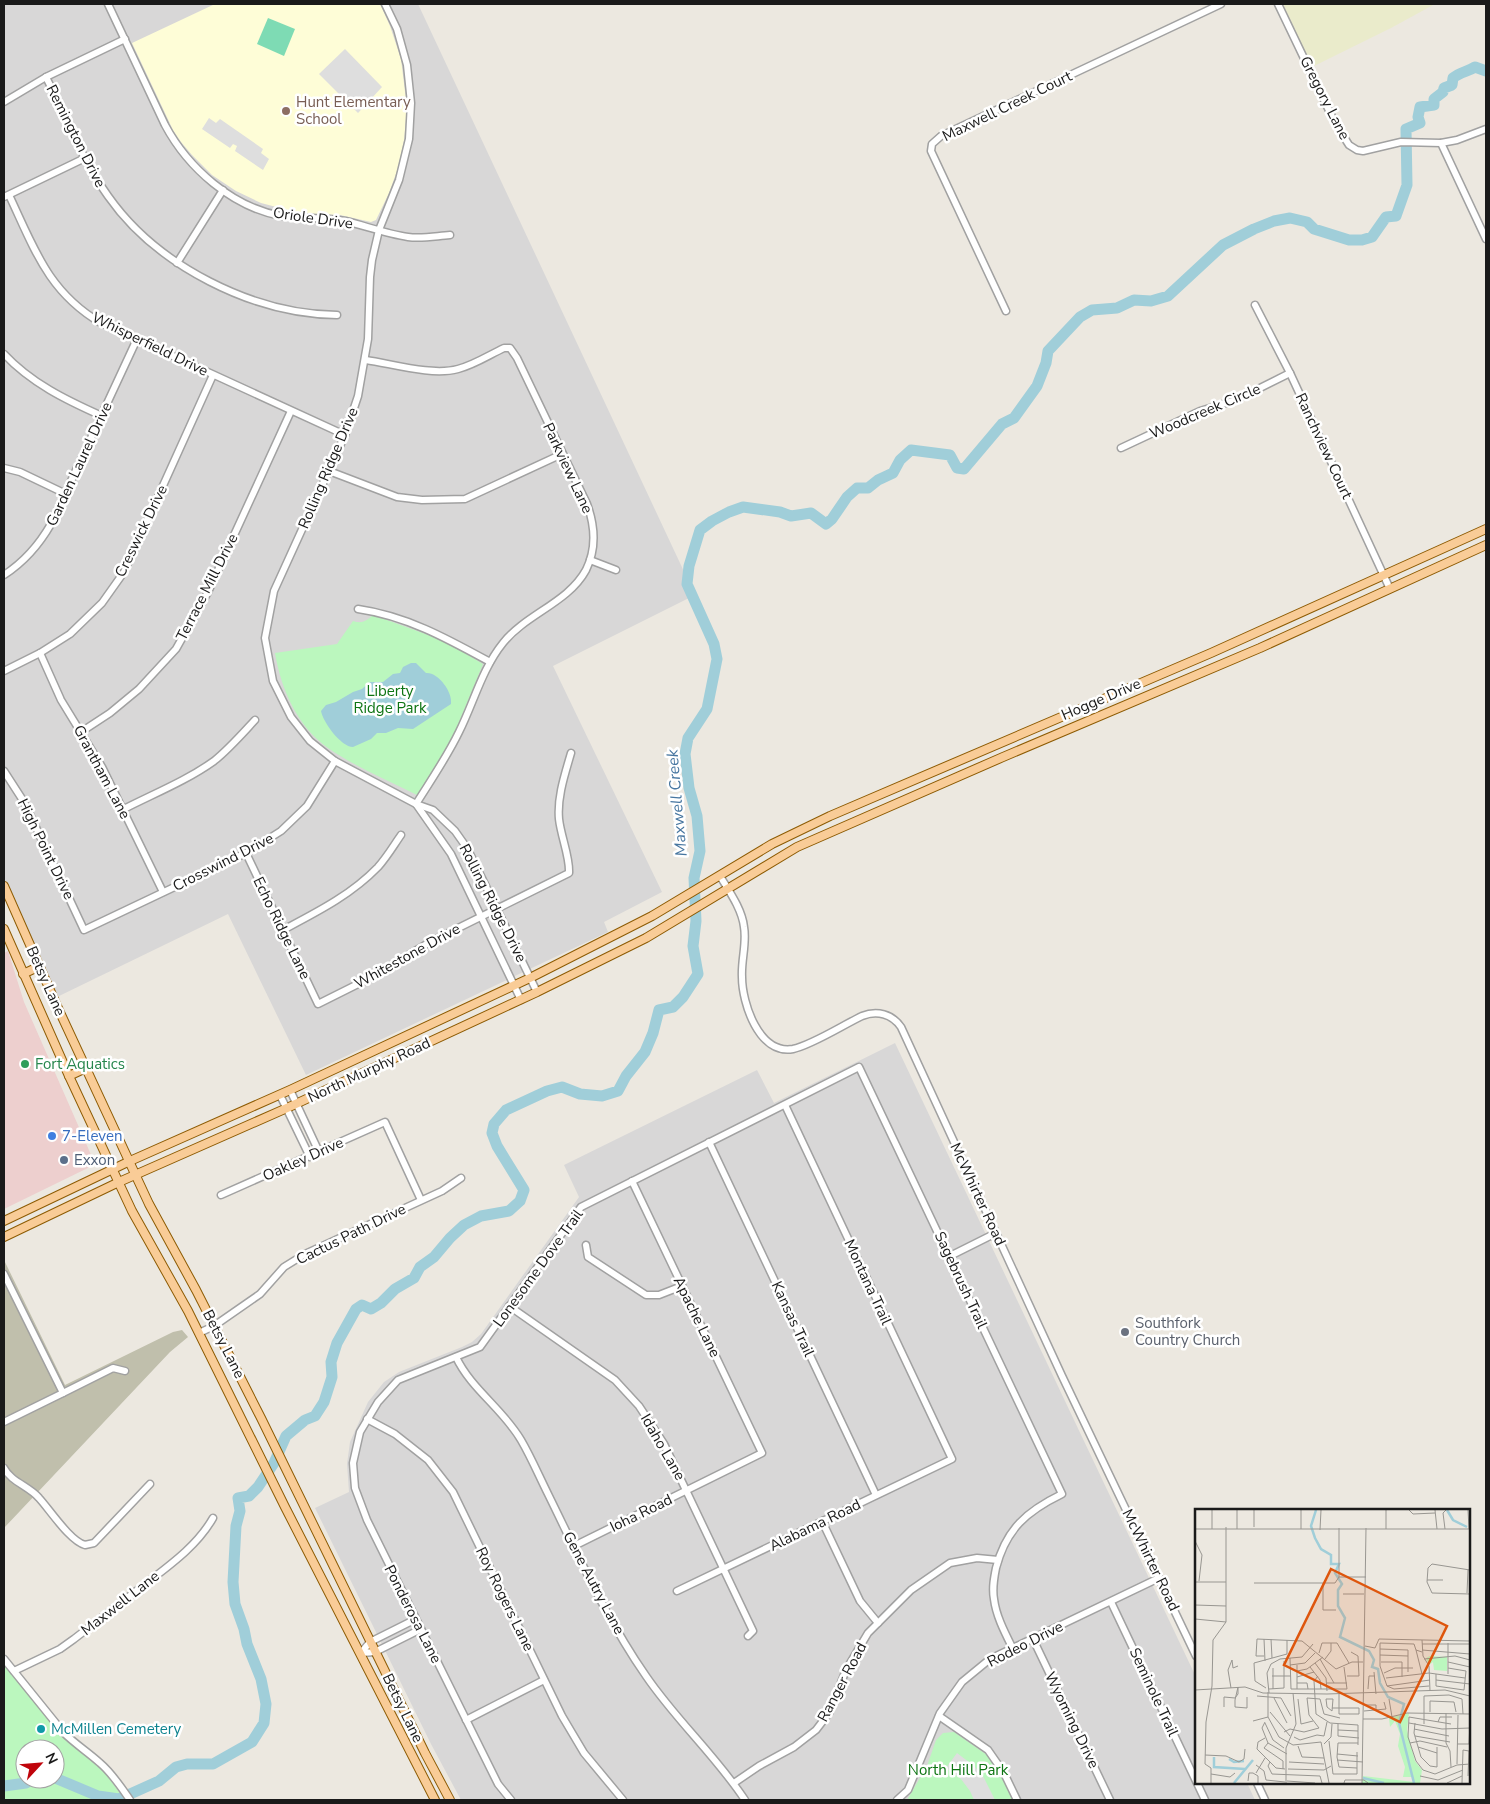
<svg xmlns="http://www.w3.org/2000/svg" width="1490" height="1804" viewBox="0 0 1490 1804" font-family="'Nunito Sans',sans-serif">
<rect width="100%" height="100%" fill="#ece8e0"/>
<!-- residential -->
<g fill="#d8d7d7">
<polygon points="4,4 418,4 695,595 553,666 662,892 604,922 608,932 306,1075 228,914 57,997 4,878"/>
<polygon points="895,1043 1196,1677 1196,1783 1247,1783 1255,1800 461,1800 431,1744 315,1508 349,1492 347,1464 350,1442 368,1402 384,1382 399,1372 462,1347 472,1342 481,1334 579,1197 564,1165 757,1070 774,1103"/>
</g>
<!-- commercial -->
<polygon fill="#edcfce" points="8,951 24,1002 92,1157 92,1166 4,1209 4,953"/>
<!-- education -->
<polygon fill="#fefdd7" points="215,4 380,4 390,26 401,59 407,108 404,140 398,168 389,193 376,220 371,222 340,215 299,213 261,203 236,191 212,175 192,155 181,142 173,130 132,43"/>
<!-- construction -->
<polygon fill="#c0bfac" points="4,1260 65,1385 173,1332 182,1330 188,1337 170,1352 4,1528"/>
<!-- farmland -->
<polygon fill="#eaebcb" points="1283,4 1435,4 1391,28 1312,67"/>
<!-- park -->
<g fill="#bbf7be" fill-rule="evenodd">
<path d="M 373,615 L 445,641 L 483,664 L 455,732 L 441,758 L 417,795 C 388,780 355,767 328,748 C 297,726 281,689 275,653 L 337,644 L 353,621 C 362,624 366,621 373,615 Z"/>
<path d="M 4,1665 L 47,1717 L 58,1732 L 105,1773 L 125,1800 L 4,1800 ZM 25,1749 L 55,1749 L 55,1779 L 25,1779 Z"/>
<polygon points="954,1732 987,1755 999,1769 1014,1800 907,1800 927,1766 936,1740 943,1733"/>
</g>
<!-- pitch -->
<polygon fill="#7edbb4" points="268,18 295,29 284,56 257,44"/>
<!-- parking -->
<g fill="#dedede">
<polygon points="345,49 382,87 358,113 319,74"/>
<polygon points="209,118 216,123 220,119 263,149 261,153 269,159 263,170 235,151 237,146 233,144 230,148 202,129"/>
<polygon points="957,1753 974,1766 983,1776 995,1800 974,1800 970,1791 961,1779 946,1768"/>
</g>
<!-- water -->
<path fill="#a0ced9" d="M 411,663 L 416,663 L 426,673 C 438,672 453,692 451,704 L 413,729 L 398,728 L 386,733 L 377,733 L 371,739 L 353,747 C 341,747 323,722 321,711 L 326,705 L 336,702 L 353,692 L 362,689 L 370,682 L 383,682 L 393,674 L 400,673 L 403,667 Z"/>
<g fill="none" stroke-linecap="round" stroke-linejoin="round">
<!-- river -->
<g stroke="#a0ced9" stroke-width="11">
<path d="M 55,1778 L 98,1796 L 119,1799 L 159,1781 L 176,1767 L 187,1764 L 213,1764 L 252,1742 L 264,1723 L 266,1704 L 261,1679 L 247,1644 L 244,1629 L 235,1604 L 233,1582 L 236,1526 L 240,1511 L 238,1498 L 249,1496 L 258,1487 L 274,1463 L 286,1436 L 305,1420 L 315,1416 L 324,1402 L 332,1377 L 331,1362 L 337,1343 L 356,1309 L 362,1305 L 371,1309 L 381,1303 L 395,1289 L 414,1278 L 420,1267 L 434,1257 L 450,1238 L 464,1225 L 481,1216 L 509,1211 L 520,1201 L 524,1190 L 497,1146 L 492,1133 L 494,1124 L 506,1110 L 547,1091 L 562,1087 L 580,1094 L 602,1096 L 618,1091 L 626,1076 L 645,1052 L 653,1033 L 659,1010 L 673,1007 L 683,997 L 698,974 L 693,946 L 696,921 L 694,878 L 700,851 L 697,816 L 689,788 L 685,754 L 688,738 L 707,709 L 717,659 L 714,644 L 687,584 L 689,566 L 700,530 L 712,521 L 729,512 L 743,507 L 780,512 L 791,516 L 811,513 L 826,524 L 832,519 L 847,497 L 857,488 L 868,488 L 878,480 L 893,473 L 900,460 L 911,450 L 950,455 L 957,468 L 964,469 L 1002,424 L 1014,418 L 1037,386 L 1046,363 L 1048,351 L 1080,317 L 1092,310 L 1117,308 L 1134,300 L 1151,301 L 1168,296 L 1223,245 L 1254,229 L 1274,221 L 1290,218 L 1307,222 L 1314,229 L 1349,240 L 1362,240 L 1372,237 L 1386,217 L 1396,216 L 1407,185 L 1406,129 L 1420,123 L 1418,117 L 1420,107 L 1434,105 L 1434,99 L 1443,92 L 1444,88 L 1452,85 L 1453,78 C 1460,72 1467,72 1475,67 L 1486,71"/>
<polyline points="4,1786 26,1783 30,1779"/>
</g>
<defs>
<g id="minor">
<path d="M 108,4 L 165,125 C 188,168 232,207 281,216 C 302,219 324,217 345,221 C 366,226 387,234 408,237 C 422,239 436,236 450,235"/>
<polyline points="385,4 397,29 407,65 411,103 409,139 399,180 379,230 372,260 370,277 368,339 358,396 345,435 274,591 265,638 273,681 291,717 310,741 335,761 416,804 433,810 455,831 467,848 478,870 537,992"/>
<polyline points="1278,4 1335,123 1349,145 1357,150 1363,151 1401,142 1441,143 1486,239"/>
<path d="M 46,77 C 66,117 82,160 108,196 C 157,266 253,314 337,315"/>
<polyline points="4,102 46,77 125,39"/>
<polyline points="1441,143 1457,140 1486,129"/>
<path d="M 9,195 C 34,248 48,292 101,323 L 345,435"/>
<polyline points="4,197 85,158"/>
<polyline points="177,263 223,190"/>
<polyline points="1255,305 1290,373 1390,589"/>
<polyline points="1006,311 931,151 932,144 941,136 1221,4"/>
<path d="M 4,354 C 31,383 66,400 102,416"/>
<path d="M 366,360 C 393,364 432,376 458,369 C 474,365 489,355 504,348 L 510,348 L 517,358 L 587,504 C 595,526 597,548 586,570 C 568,603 526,614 503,643 C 482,669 474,702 459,732 C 447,757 431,780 416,804"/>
<polyline points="1121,448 1200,411 1236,400 1290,373"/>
<polyline points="4,468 20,472 66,494"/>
<polyline points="329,471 397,497 422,500 465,499 562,454"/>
<polyline points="590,560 616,570"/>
<path d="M 4,575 C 24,562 39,545 51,524 L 137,339"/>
<path d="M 358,609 C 407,616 448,639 490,662"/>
<polyline points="40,653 61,700 102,767 163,892"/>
<polyline points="4,671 40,653 70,634 102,603 124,572 213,375"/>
<polyline points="81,732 110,713 139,689 176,649 208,592 291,411"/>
<polyline points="4,771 24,802 84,930 246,853 281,831 307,806 335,761"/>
<polyline points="416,804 451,854 521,1000"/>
<path d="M 122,810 C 153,794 186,781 214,761 C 229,749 242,734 255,720"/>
<path d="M 246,853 L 318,1004 L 366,980 L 430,942 L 569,873 C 570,857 561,837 559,819 C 557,797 565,774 571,753"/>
<path d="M 720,876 C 729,891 742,909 744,927 C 747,943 741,960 742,977 C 742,1003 759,1055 793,1049 C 812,1045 843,1025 862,1016 C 877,1010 892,1014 901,1027 L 1062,1376 L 1196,1656"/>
<path d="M 283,930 C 317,912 351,895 378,867 C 387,857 394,845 401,835"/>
<polyline points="290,1090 319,1152"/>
<polyline points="280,1095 310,1157"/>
<polyline points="709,1142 876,1495"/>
<polyline points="221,1195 385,1122 421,1200"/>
<polyline points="586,1245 588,1257 646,1295 659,1295 682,1286"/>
<polyline points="950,1256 996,1233"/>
<polyline points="4,1274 63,1393 4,1422"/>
<polyline points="509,1306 615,1380 639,1406 664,1444 753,1631 748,1636"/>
<polyline points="199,1333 214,1326 260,1294 284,1267 305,1254 442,1191 461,1178"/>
<path d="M 456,1357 C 471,1389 503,1409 521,1440 C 531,1457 539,1476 548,1494 C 578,1555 607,1620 646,1676 C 676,1720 716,1756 745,1800"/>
<polyline points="63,1393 113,1368 125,1371"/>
<polyline points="367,1419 395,1434 428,1460 453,1492 562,1716 584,1753 623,1800"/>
<path d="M 4,1468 C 11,1482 29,1486 39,1498 C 50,1510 70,1541 85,1545 L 94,1543 L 150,1484"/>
<polyline points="822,1521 860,1601 878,1623"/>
<polyline points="574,1546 762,1453 632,1181"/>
<polyline points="677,1591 952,1459 785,1105"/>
<polyline points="1111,1602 1196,1781"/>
<polyline points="1033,1639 1110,1800"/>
<polyline points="361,1653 375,1652 421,1629"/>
<polyline points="361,1653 370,1642 416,1619"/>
<path d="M 4,1659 L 63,1732 C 75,1744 88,1752 100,1763 C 112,1773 121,1787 130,1800"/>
<path d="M 14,1671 L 60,1649 L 74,1639 C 97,1621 121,1603 144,1585 C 170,1565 197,1546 213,1518"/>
<polyline points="939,1716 988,1750 1004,1773 1017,1800"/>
<polyline points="466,1720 544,1680"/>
<polyline points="734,1783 759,1766 794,1747 816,1730 829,1713 846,1670 868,1633 911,1590 950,1563 977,1558 998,1560"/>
<polyline points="1197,1783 1205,1800"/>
<polyline points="1257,1783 1265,1800"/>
<path d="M 511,1800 L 498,1784 L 367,1520 L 355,1488 L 353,1463 L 360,1432 L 378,1402 L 398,1380 L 480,1347 L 581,1207 L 859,1067 L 1062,1494 C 1027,1511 1006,1529 996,1568 C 994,1578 992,1588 994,1599 C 996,1616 1005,1633 1013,1649"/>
<polyline points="897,1800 908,1790 940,1713 962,1682 990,1659 1159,1578"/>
</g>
<g id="major">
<polyline points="4,886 57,1006 149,1204 196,1290 261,1418 425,1753 450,1800"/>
<polyline points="4,929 69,1076 132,1211 188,1311 285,1507 435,1800"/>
<polyline points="23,974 40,966"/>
<polyline points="69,1076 86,1068"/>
<polyline points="4,1221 130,1161 290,1090 530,978 652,916 772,844 830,816 1211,653 1486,529"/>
<polyline points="4,1237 119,1182 287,1108 537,992 646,938 797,847 1003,757 1260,648 1486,545"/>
</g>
</defs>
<!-- minor casing -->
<use href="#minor" stroke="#a1a1a1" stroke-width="9"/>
<!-- major casing -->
<use href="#major" stroke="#8d5b03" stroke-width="10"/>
<!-- minor -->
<use href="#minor" stroke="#fff" stroke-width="6"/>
<!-- major -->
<use href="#major" stroke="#f9cc97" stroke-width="8"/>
</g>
<!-- markers -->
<circle fill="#8d6e63" stroke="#fff" stroke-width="2" cx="286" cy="111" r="5"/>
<circle fill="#2e9e5b" stroke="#fff" stroke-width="2" cx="25" cy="1064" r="5"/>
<circle fill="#3f7fe0" stroke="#fff" stroke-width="2" cx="52" cy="1136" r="5"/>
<circle fill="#5c6f8a" stroke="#fff" stroke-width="2" cx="64" cy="1160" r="5"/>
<circle fill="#6b7280" stroke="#fff" stroke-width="2" cx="1125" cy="1332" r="5"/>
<circle fill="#0f9aa8" stroke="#fff" stroke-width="2" cx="41" cy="1729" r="5"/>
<g text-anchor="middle" stroke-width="5" stroke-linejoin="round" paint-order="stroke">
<!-- street labels -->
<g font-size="15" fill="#1a1a1a" stroke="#fff">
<text transform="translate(1325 98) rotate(63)" y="5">Gregory Lane</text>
<text transform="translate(1007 106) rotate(-26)" y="5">Maxwell Creek Court</text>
<text transform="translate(76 136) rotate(63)" y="5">Remington Drive</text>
<text transform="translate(313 218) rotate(8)" y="5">Oriole Drive</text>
<text transform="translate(150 344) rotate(26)" y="5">Whisperfield Drive</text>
<text transform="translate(1205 411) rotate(-23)" y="5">Woodcreek Circle</text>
<text transform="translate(1324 446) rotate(65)" y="5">Ranchview Court</text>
<text transform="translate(79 464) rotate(-65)" y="5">Garden Laurel Drive</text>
<text transform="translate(328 468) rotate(-67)" y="5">Rolling Ridge Drive</text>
<text transform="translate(568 468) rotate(65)" y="5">Parkview Lane</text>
<text transform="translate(141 531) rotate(-64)" y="5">Creswick Drive</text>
<text transform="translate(207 587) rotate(-63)" y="5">Terrace Mill Drive</text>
<text transform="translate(1101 699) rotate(-23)" y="5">Hogge Drive</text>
<text transform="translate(102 772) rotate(62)" y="5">Grantham Lane</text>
<text transform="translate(46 849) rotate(64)" y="5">High Point Drive</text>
<text transform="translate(223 862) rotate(-27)" y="5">Crosswind Drive</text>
<text transform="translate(493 903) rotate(63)" y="5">Rolling Ridge Drive</text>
<text transform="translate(282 928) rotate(64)" y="5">Echo Ridge Lane</text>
<text transform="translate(407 956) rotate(-29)" y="5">Whitestone Drive</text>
<text transform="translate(46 981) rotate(66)" y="5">Betsy Lane</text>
<text transform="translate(369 1070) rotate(-25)" y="5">North Murphy Road</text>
<text transform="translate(303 1159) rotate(-24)" y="5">Oakley Drive</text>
<text transform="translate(978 1194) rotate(65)" y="5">McWhirter Road</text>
<text transform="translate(351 1234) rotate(-26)" y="5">Cactus Path Drive</text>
<text transform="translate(538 1268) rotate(-54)" y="5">Lonesome Dove Trail</text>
<text transform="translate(961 1280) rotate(65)" y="5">Sagebrush Trail</text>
<text transform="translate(868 1282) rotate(65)" y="5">Montana Trail</text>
<text transform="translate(697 1317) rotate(64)" y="5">Apache Lane</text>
<text transform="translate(793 1319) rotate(65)" y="5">Kansas Trail</text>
<text transform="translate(224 1344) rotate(63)" y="5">Betsy Lane</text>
<text transform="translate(663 1447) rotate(60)" y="5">Idaho Lane</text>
<text transform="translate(641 1513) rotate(-26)" y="5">Ioha Road</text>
<text transform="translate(815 1525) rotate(-26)" y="5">Alabama Road</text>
<text transform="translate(1151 1560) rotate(64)" y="5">McWhirter Road</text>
<text transform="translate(594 1583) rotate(62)" y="5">Gene Autry Lane</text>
<text transform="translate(505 1599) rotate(64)" y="5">Roy Rogers Lane</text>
<text transform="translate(120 1603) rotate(-38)" y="5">Maxwell Lane</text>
<text transform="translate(413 1614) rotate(63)" y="5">Ponderosa Lane</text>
<text transform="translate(1025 1644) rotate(-27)" y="5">Rodeo Drive</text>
<text transform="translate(842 1682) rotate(-62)" y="5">Ranger Road</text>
<text transform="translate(1154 1692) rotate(65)" y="5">Seminole Trail</text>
<text transform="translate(403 1708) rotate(64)" y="5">Betsy Lane</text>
<text transform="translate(1072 1720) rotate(64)" y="5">Wyoming Drive</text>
</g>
<!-- education labels -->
<g font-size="15" fill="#785e54" stroke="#fff" text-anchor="start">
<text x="296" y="107">Hunt Elementary<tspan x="296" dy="17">School</tspan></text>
</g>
<!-- park labels -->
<g font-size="15" fill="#0d7412" stroke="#fff">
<text x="390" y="696">Liberty<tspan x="390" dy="17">Ridge Park</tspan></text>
<text x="958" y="1775">North Hill Park</text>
</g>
<!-- leisure labels -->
<g font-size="15" fill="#27864d" stroke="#fff" text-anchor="start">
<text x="35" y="1069">Fort Aquatics</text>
</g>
<!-- shop labels -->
<g font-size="15" fill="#366cbe" stroke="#fff" text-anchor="start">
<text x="62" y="1141">7-Eleven</text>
</g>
<!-- service labels -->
<g font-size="15" fill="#4e5e75" stroke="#fff" text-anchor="start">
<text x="74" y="1165">Exxon</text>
</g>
<!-- worship labels -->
<g font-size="15" fill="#5b616d" stroke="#fff" text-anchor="start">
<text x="1135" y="1328">Southfork<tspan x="1135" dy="17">Country Church</tspan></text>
</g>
<!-- culture labels -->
<g font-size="15" fill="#0d838f" stroke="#fff" text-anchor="start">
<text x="51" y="1734">McMillen Cemetery</text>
</g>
<!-- water labels -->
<g font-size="16" font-style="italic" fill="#4776a0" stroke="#fff">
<text transform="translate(676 803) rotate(-95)" y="6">Maxwell Creek</text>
</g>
</g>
<!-- overview -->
<g transform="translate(1195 1509)">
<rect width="275" height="275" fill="#ece8e0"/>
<path d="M 235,147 L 252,148 L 252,162 L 239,161 L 238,153 L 234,156 L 231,149 ZM 214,204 L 212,221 L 220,252 L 227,261 L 225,274 L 167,274 L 168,267 L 219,273 L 218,268 L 208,268 L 210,258 L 203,237 L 205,225 L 200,212 L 195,218 L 194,209 Z" fill="#bbf7be"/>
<path fill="none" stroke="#a0ced9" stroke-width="2.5" d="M 121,1 L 116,17 L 120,29 L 126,40 L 136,46 L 136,55 L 144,55 L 140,64 L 147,75 L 143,81 L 143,97 L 150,109 L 145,128 L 174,142 L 179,151 L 177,158 L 183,160 L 185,174 L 193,188 L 209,195 L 204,214 L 219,274M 252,1 L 258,11 L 272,18M 19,248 L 19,258 L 50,260M 34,250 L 39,253 L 49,252M 168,269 L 189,274M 39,274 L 58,251"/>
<path fill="none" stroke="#989691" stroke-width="1" d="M 214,1 L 218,5 L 240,4M 240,1 L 242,20M 273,1 L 274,20M 59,18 L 59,1M 0,20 L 275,20M 17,20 L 17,1M 42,20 L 42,1M 106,20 L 106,1M 191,20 L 191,1M 250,20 L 248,4 L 251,1M 125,21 L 126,1M 0,32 L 7,46 L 4,72M 275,61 L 237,55 L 233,59 L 232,73 L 237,84 L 275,85M 144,68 L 144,19M 232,71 L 248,71M 0,73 L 31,73M 59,74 L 140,74 L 144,68 L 171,68M 128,74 L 128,101 L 141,101M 272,84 L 273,61M 148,85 L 169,85M 0,96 L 31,97M 0,110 L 31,113M 69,130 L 70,152M 76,130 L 77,149M 227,131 L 228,147 L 234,157 L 235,182M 227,135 L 275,135M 170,137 L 180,139 L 184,130 L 275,132M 185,140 L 213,141 L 213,163M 221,141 L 227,165M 227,141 L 275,145M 124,144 L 127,134 L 142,134 L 154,154M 185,146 L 213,147M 69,147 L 61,147 L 62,130 L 107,132 L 141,160 L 157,153 L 168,153M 95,149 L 96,180 L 152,180 L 149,158M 125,150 L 139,174M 130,150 L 136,142 L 136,134M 229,150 L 260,147 L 275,151M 186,153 L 207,153 L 207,168M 253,153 L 275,158M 120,154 L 131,169 L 132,182M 95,156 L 110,154 L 120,144M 115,158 L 125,171 L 126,180M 78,159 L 78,180M 102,162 L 112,160 L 128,148M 179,163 L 181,185M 189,164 L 200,159 L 218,159M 241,165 L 241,177 L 269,181 L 271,162 L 253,159M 253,165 L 253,134M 77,167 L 96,167M 123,167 L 119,172 L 121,205 L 135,214 L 163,216 L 163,236M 152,167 L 164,167 L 163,147 L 156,143M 102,168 L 119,163M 191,169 L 234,164 L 270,169M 241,171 L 275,175M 102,174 L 112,174 L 113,180M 132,174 L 152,174M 192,177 L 185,157 L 185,134 L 219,135 L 221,141 L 227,143M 192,177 L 199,180 L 234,177M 192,177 L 235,171M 36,179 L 33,161 L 37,151 L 38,159 L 43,157M 71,179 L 60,172 L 59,154 L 92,145 L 92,131M 74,180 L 89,179 L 89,152M 102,180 L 102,156M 173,180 L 174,167 L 180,167M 0,181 L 50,178 L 68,184 L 132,185 L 250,181 L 275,187M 73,183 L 73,208M 74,184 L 72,164 L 76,155 L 85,150 L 107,148 L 118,135M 62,187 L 86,189 L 96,207M 40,189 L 43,185 L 43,178 L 40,191 L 40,198 L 52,199 L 52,188M 79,189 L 92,214M 103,190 L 106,215 L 118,212M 131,190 L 138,190 L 137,202 L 132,198 ZM 194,190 L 197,208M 169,196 L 181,196 L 181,202M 29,198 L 29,188 L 40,189M 137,199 L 164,199 L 164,205 L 144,205 L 144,184M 169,202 L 191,200 L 189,193M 75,203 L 95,227M 235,203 L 235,192 L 259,193 L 261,203M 251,204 L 251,234 L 255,242 L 256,258M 168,210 L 187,210 L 212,204 L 275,205M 58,212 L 73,208 L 84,228 L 98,236 L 126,233 L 134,274M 70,213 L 67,219 L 73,234 L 92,245M 243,213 L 245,208 L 257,208M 70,214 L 78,231 L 89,239M 214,214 L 247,220 L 275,219M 220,214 L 219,224 L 226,248 L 235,257 L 242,258 L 242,238M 143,215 L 143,227 L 164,229M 229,215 L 229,187 L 254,186 L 267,190 L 268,205M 256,215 L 214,208 L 213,228 L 221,252 L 228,261 L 240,265 L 262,256 L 275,255M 219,220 L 254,227M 143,221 L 163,222M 89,223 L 95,220 L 109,223 L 124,219 L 114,206 L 112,189 L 125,190 L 129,205 L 145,209M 220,227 L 255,233M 99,228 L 105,231 L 122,226 L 129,227 L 132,213M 70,229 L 63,233 L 62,240 L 81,259 L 90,260M 134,232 L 138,265 L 162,265 L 162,243M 73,234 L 69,239 L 88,252 L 88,260M 215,234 L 225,232 L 252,238M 129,235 L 136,228 L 137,215M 262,235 L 274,235 L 275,213M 103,237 L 107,248 L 129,249M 223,238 L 242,244M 142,245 L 163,247M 10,246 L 31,247 L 44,253 L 49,250 L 50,240M 142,251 L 168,253M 75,253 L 73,257 L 77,265 L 125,267 L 127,274M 94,253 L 129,255M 262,255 L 263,206M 61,256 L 69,262 L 71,271 L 90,273M 162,259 L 144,258 L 142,248 L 143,234 L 163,234M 93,260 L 129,261 L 136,257M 61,264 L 70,249M 16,265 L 35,268 L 40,264M 225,267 L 243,271 L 268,261M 53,272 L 54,264 L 58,264 L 63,267 L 63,274M 92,272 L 120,274M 16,274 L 16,259 L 10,255 L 11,213 L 17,177 L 18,131 L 31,113 L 31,18M 91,274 L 91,239 L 101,215 L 98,184M 149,274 L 150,271 L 169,271 L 173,274M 167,274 L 171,19M 252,274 L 267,267M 267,274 L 268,241 L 274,242 L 273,267"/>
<path fill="#de560d" fill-opacity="0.15" stroke="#de560d" stroke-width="2.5" d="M 136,60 L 252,117 L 205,213 L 89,156 Z"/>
<rect width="275" height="275" fill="none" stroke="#1a1a1a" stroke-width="2.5"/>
</g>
<!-- border -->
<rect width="1490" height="1804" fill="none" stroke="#1a1a1a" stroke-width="10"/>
<!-- north arrow -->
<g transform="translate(40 1764) rotate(64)"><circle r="24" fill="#ffffff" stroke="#a3a3a3"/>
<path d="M0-4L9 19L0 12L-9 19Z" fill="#c0040b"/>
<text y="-8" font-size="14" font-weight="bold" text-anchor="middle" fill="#1a1a1a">N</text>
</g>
</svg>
